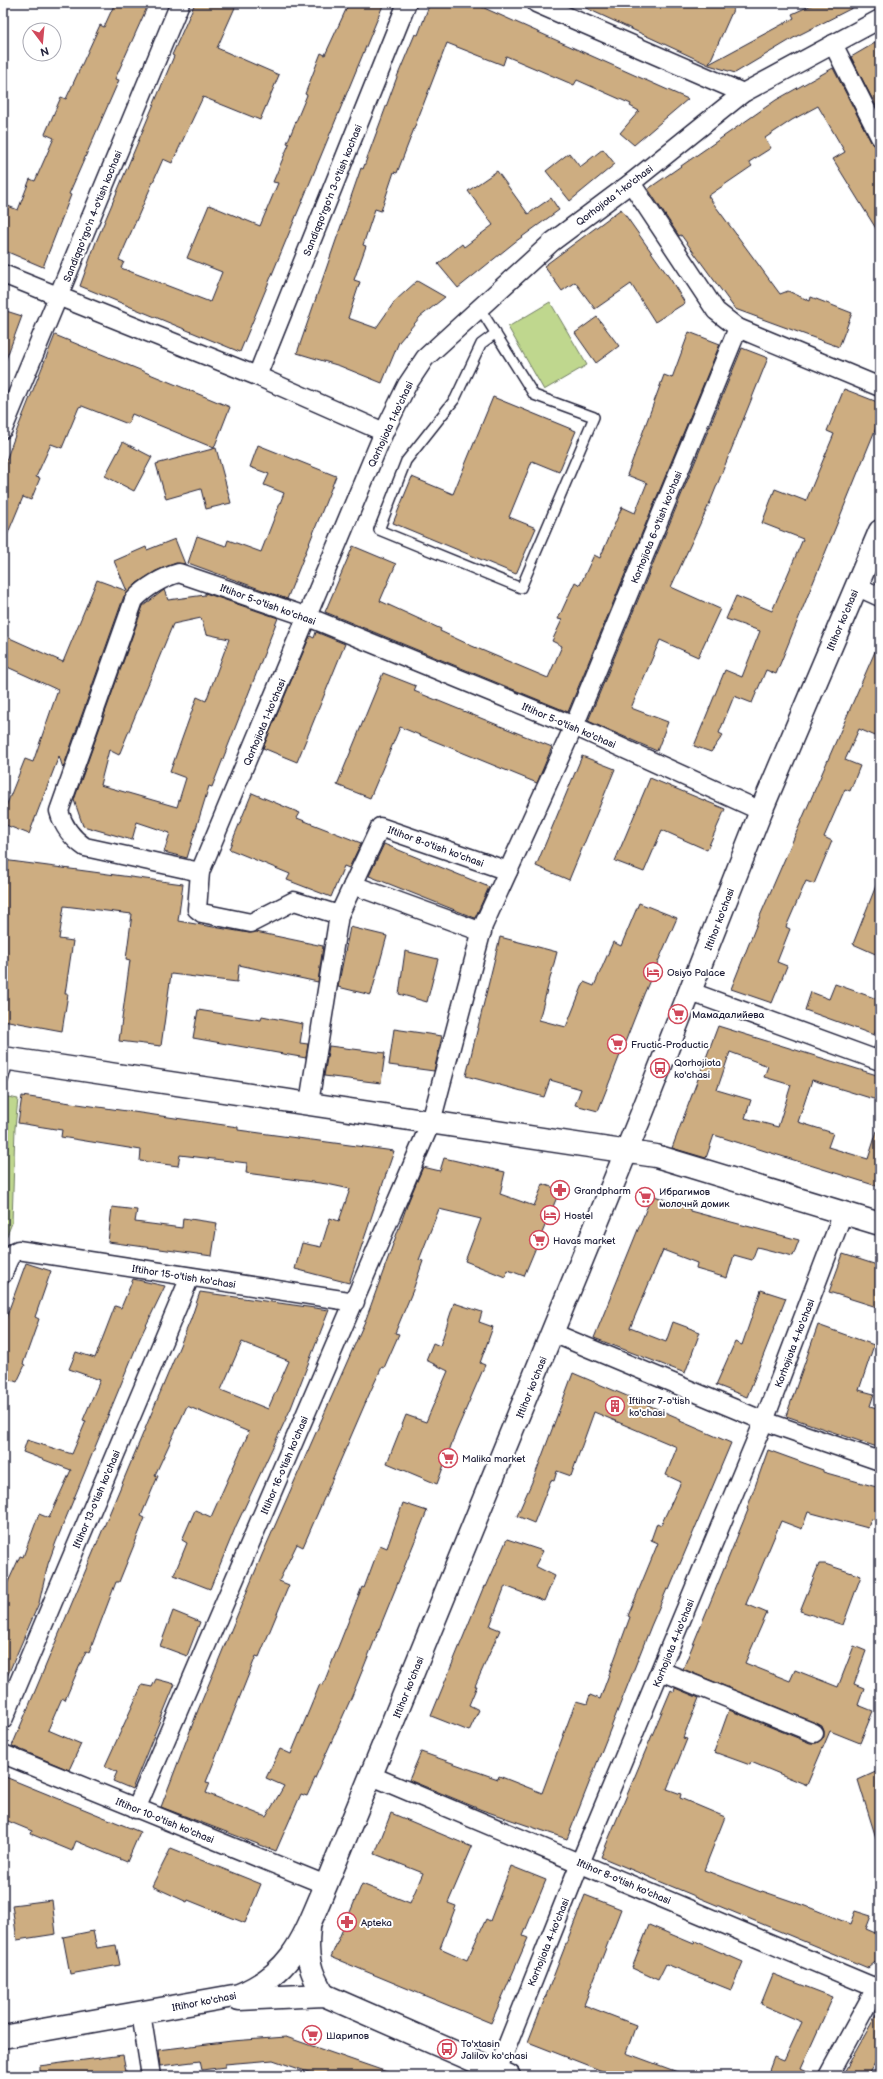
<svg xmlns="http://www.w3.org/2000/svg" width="883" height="2079" viewBox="0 0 883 2079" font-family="'Balsamiq Sans',sans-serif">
<rect width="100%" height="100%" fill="#fff"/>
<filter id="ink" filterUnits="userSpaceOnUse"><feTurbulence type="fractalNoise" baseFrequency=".025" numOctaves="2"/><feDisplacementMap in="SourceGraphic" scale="8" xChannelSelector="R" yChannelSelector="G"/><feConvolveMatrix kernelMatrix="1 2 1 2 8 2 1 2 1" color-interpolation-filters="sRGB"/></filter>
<g filter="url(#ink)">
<!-- green -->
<g fill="#bfd78e" stroke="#707c64">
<polygon points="550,302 587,365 544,390 508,327"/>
<polygon points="3,1096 18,1099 15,1128 12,1223 3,1245"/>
</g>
<!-- building -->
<g fill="#cdad81" stroke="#22223b" fill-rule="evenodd">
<polygon points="115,3 149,3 115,79 119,80 69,194 71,195 43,267 3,250 3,204 18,210 30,179 35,181 54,138 45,134 61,97 66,99 100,25 104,27"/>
<polygon points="195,3 237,3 217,48 279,75 260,120 203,97 172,163 163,159 119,260 124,262 121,268 210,302 222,272 187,258 209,205 260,226 278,183 273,182 289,144 287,143 307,95 305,94 321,53 325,55 349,3 384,3 240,352 80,286 96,242 174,56 172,55"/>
<polygon points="430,3 473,3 688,99 634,145 620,133 639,111 630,106 631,104 577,80 574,85 506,56 503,65 447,43 397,173 394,172 381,211 375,209 363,245 366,246 354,280 360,282 348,318 376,328 395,301 417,281 445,297 420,317 399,342 382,383 340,366 297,353 361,168 363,169 397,77 415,34 418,35"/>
<polygon points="575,3 736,3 709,64 794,18 792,14 816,3 862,3 797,36 735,73 709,65 677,50"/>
<polygon points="880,40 880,114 851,57"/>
<polygon points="833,68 871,142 875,146 880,147 880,235 833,159 845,152 818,106 792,120 765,138 771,148 749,162 752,166 708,196 780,294 788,291 810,301 811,297 852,313 839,347 735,309 681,235 679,236 648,189 776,100"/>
<polygon points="603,149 615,164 570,201 546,171 569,153 580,167"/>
<polygon points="497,171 528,214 551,198 559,210 515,242 458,288 438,264 462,244 464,247 493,225 468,191"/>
<polygon points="621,209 671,280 685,303 655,322 631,284 595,309 575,282 562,291 544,266"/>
<polygon points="3,310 22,316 5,362 3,362"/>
<polygon points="597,317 619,346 596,363 575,333"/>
<polygon points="689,332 720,344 568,712 325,612 353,546 396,564 380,601 441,629 440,631 472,646 548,678 562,646 552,641 562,620 558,619 575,582 580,585 594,555 600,558 622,507 635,513 647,483 627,475 664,375 672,378"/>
<polygon points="55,335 230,407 214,448 132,414 128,424 82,406 79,407 62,448 51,444 36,477 40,478 31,500 23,497 3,545 3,469 17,430"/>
<polygon points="742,348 768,358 711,500 671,587 720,609 698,657 660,640 631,708 668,722 657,751 588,721"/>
<polygon points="844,389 880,403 880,418 776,674 766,670 752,703 734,696 719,733 723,735 711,752 694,746 725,670 742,677 760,631 726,619 736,596 772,611 803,539 762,523 775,489 806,501 834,434 827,431"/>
<polygon points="493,397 576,431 559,472 532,461 509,517 536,528 516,574 393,523 412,477 453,494"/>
<polygon points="123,442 152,457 134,491 105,476"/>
<polygon points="258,445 336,476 287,599 188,563 197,536 226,546 228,540 261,552 284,493 264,485 269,474 250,467"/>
<polygon points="216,448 231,503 206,509 201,489 166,499 156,464"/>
<polygon points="175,539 185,564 176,563 156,571 137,583 124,596 63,768 59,756 29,834 3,824 3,814 25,759 33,762 58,690 3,665 3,635 63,662 97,580 127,591 114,561 146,547 147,550"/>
<path d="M 164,590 L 168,600 L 205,595 L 205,593 L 278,618 L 212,787 L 209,786 L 187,858 L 164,852 L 170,833 L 137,822 L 132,840 L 83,826 L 74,800 L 143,606 ZM 201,618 L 206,634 L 229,639 L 206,701 L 197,697 L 170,772 L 186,778 L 177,807 L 100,785 L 109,750 L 119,755 L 173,624 Z"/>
<polygon points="316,632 345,644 297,762 263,748 310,636 314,638"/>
<polygon points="880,640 880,738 859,729 845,760 860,766 850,791 845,789 824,837 832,841 814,884 806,881 786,927 790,929 777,962 787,966 772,1003 731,989 760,916"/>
<polygon points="383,673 416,686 414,691 552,747 537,783 400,727 370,798 337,785"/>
<polygon points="582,756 615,769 569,880 536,866"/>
<polygon points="650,778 725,809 707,850 662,830 644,872 615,861"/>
<polygon points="252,793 300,813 297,818 361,843 349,868 344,866 331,897 287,880 290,874 229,849"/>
<polygon points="384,844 489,887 475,918 369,876"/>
<polygon points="3,860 183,884 178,921 249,933 256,932 323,946 318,982 239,965 237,982 171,974 161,1046 119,1041 130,960 126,959 132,914 64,906 59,939 73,941 65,994 68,994 62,1031 3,1020"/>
<polygon points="879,878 880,878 880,956 853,944"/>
<polygon points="639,903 677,918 644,994 598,1111 575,1105 581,1089 550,1080 544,1097 466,1076 500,937 557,952 539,1020 566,1027 584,982 594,986 613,942 621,946"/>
<polygon points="350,927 387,936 371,995 338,987"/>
<polygon points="405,951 438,959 427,1002 399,994"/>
<polygon points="835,984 880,1000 880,1020 874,1035 805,1010 811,992 829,999"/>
<polygon points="198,1010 261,1020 262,1016 303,1024 300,1043 308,1044 306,1058 193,1038"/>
<path d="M 718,1026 L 880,1076 L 880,1101 L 812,1080 L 798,1122 L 833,1133 L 828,1147 L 868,1159 L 877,1131 L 880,1132 L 880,1187 L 714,1135 L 706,1158 L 672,1148 ZM 730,1052 L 768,1066 L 764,1077 L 791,1085 L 778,1127 L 745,1118 L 751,1100 L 717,1090 Z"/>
<polygon points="394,1029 442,1036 434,1071 389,1065"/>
<polygon points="329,1046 385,1053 381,1083 324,1076"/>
<polygon points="22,1096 238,1127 238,1130 394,1151 349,1283 295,1269 302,1243 321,1247 330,1218 339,1221 350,1189 327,1184 246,1173 247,1163 180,1155 178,1166 140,1161 141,1150 61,1137 62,1130 18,1123"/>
<polygon points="444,1158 505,1172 500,1194 534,1206 543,1184 560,1190 524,1276 508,1270 505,1277 465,1261 481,1219 439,1209 419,1260 423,1261 413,1290 395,1333 399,1334 384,1368 382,1367 371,1390 303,1547 297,1544 279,1581 289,1585 259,1657 256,1656 206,1782 210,1783 206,1793 266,1817 284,1786 266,1778 280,1749 291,1754 320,1684 323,1685 362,1587 364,1588 380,1545 387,1548 403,1503 427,1511 352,1696 307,1796 301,1794 276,1851 161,1807 198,1710 262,1555 366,1319 409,1200 423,1167 440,1171"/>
<polygon points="652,1195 690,1209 690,1211 799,1240 793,1256 757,1247 752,1260 734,1255 727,1278 696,1269 697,1263 663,1250 630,1328 666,1342 673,1322 700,1332 685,1373 594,1338"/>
<polygon points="112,1207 137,1210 135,1222 182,1228 183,1218 217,1223 212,1256 108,1242"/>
<polygon points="843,1254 880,1266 880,1308 829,1292"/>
<polygon points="26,1263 51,1271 35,1317 39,1319 23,1364 25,1365 17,1382 3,1377 3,1326"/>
<polygon points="133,1279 165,1286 140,1338 56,1542 48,1564 39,1603 3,1686 3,1593 20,1556 23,1557 39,1514 49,1518 71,1470 23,1452 27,1440 72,1454 86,1421 83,1420 100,1380 69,1369 76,1352 95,1358 115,1306 121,1308"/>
<polygon points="761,1290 786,1298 747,1397 716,1385 735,1342 742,1345"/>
<path d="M 200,1292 L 329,1310 L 291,1408 L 236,1526 L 210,1589 L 174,1575 L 187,1543 L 182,1540 L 195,1510 L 211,1517 L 249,1432 L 187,1406 L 155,1475 L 158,1476 L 141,1516 L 145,1518 L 119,1582 L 116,1582 L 89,1653 L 86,1651 L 65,1700 L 62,1698 L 48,1730 L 81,1744 L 69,1770 L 12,1746 L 191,1319 ZM 242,1342 L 289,1361 L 268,1409 L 221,1390 Z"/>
<polygon points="454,1303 482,1312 479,1322 493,1327 480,1363 485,1365 456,1432 437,1484 387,1463 406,1415 426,1422 448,1371 426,1360 433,1343 440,1346"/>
<polygon points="818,1325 874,1345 859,1390 874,1394 870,1406 880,1409 880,1448 786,1416"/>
<polygon points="573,1373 681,1419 680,1421 731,1443 669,1590 667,1589 651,1626 567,1839 482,1810 409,1780 421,1752 498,1779 499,1776 542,1793 576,1701 587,1704 590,1695 600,1699 630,1617 628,1616 658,1543 651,1540 657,1523 661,1525 681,1482 666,1475 677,1447 594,1412 571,1476 557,1471 554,1481 551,1480 534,1523 517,1516 535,1475"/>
<polygon points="768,1450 823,1470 823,1472 880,1488 880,1521 871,1519 868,1528 808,1512 802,1529 781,1521 746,1604 767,1613 745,1663 790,1681 795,1670 838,1687 854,1646 866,1651 854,1684 864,1688 858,1705 873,1711 860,1743 830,1731 807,1785 751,1762 750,1765 714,1752 729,1710 810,1743 816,1743 824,1737 824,1731 822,1726 683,1669 748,1510 747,1509"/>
<polygon points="507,1539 543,1551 535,1566 555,1576 544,1601 505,1586 490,1626 500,1630 475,1686 477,1686 469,1705 479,1710 469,1731 431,1716 484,1586 486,1587"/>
<polygon points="819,1564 825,1564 861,1576 843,1625 800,1611"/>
<polygon points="173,1611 200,1622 187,1656 160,1646"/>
<polygon points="156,1679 175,1684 132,1789 113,1781 117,1772 105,1766 142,1685 152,1687"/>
<polygon points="675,1688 699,1698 683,1738 687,1739 667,1789 681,1794 680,1798 725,1817 704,1870 761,1892 762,1891 806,1906 850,1924 855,1911 871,1916 866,1929 880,1935 880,1958 868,1968 601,1857 671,1690 674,1692"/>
<polygon points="880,1770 880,1838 876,1838 858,1780"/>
<polygon points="3,1776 140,1832 127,1862 76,1841 72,1851 31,1834 32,1831 3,1819"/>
<polygon points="391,1813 472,1847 448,1903 456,1906 440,1948 467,1960 486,1919 490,1921 511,1866 546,1880 523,1936 528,1938 491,2023 331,1957 362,1884 410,1903 423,1873 375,1854"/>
<polygon points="171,1848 261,1884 245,1923 188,1900 187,1902 152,1886"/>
<polygon points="585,1895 621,1909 584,2005 636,2025 626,2053 683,2074 682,2076 615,2076 528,2042"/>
<polygon points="52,1900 56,1934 17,1940 12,1905"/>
<polygon points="649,1925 694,1944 695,1941 743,1962 731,1990 666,1964 658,1980 632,1968"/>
<polygon points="93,1931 97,1948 116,1945 120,1965 70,1974 63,1937"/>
<polygon points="773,1974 833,1997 801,2068 818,2076 767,2076 774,2057 784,2061 802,2022 761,2004"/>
<polygon points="880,2008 880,2055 867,2076 842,2076"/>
<polygon points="286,2037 393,2074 393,2076 320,2076 273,2060 225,2064 225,2067 202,2070 200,2061 160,2066 158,2050 232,2041"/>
<polygon points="123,2055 127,2076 39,2076 39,2066"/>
</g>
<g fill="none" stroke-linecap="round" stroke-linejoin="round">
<defs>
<g id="lane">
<polyline points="479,307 534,395 594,417 521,588 379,530 406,461 455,399 481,344 496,333"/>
<polyline points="876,1060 880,1047"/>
<polyline points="3,1080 9,1059"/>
</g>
<g id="street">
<polyline points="536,3 743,93"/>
<polyline points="833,44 880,137"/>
<polyline points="631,183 716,311 738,328 880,387"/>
<polyline points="3,274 257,376 384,432"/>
<polyline points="257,376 407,3"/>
<polyline points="3,429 180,3"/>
<polyline points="856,586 880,597"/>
<path d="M 200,872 L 85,847 C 73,839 63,826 59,811 L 134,600 C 145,588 163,577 179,573 L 308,617 L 574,726 L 761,811"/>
<polyline points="353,885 339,915 294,901 251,923 202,913 197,909 200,872 384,432 407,385 425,358 552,242 631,183 743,93 880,19"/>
<polyline points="482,932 353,885 380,827 508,871"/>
<polyline points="691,992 880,1061"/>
<polyline points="309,1103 339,915"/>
<path d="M 3,1274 C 6,1265 9,1253 18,1250 L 355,1302"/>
<polyline points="553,1333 764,1421 880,1461"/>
<polyline points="661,1671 814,1733"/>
<polyline points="3,1720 190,1277"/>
<polyline points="3,1754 326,1885"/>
<polyline points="372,1776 876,1988"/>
<polyline points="136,1809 431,1122 483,926 574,726 738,328"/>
<polyline points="141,2013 151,2076"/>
<polyline points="497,2071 580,1863 764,1421 843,1213"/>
<polyline points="828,2076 876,1988 880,1984"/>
</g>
<g id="secondary">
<polyline points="3,1058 656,1156 880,1224"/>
<path d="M 309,1928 C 306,1955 309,1972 324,1995"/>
<polyline points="239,1999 324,1995 509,2076"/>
<path d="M 3,2037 L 239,1995 C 294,1972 304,1936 326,1885 L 642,1113 L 761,811 L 880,531"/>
</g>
</defs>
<!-- lane casing -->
<use href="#lane" stroke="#22223b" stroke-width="12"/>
<!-- street casing -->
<use href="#street" stroke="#22223b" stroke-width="21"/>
<!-- secondary casing -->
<use href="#secondary" stroke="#22223b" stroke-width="25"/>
<!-- lane -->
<use href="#lane" stroke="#fff" stroke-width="9"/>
<!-- street -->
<use href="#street" stroke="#fff" stroke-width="18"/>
<!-- secondary -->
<use href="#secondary" stroke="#fff" stroke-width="22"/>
</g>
</g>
<!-- icons -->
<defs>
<symbol id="hotel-ring" viewBox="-11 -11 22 22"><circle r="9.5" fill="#fff" stroke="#d1495b" stroke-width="1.5"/><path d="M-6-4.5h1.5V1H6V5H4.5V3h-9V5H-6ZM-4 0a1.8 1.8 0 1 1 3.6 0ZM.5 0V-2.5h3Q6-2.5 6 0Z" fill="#d1495b"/></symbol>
<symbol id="supermarket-ring" viewBox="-11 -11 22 22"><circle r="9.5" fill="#fff" stroke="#d1495b" stroke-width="1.5"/><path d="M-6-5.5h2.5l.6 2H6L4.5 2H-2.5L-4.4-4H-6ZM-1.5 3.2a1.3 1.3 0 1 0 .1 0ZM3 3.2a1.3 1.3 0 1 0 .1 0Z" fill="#d1495b"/></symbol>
<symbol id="bus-ring" viewBox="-11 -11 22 22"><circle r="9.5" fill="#fff" stroke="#d1495b" stroke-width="1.5"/><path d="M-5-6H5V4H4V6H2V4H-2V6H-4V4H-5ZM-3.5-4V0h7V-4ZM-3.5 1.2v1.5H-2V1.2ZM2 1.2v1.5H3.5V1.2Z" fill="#d1495b"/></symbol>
<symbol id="pharmacy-ring" viewBox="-11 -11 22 22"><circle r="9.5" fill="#fff" stroke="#d1495b" stroke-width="1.5"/><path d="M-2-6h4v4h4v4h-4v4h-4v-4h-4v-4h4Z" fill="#d1495b"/></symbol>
<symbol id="building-ring" viewBox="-11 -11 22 22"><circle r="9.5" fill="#fff" stroke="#d1495b" stroke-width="1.5"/><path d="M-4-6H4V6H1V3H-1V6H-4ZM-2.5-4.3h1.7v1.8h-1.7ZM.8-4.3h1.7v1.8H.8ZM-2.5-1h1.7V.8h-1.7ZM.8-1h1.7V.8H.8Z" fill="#d1495b"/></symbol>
</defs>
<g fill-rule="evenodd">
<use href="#hotel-ring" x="642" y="961" width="22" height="22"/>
<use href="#supermarket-ring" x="667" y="1003" width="22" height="22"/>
<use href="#supermarket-ring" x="606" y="1033" width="22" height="22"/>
<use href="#bus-ring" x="649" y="1057" width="22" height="22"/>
<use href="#pharmacy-ring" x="549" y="1179" width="22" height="22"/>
<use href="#supermarket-ring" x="634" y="1186" width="22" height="22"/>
<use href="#hotel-ring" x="539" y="1204" width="22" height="22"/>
<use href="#supermarket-ring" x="528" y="1229" width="22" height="22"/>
<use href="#building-ring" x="604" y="1395" width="22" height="22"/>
<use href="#supermarket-ring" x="437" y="1447" width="22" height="22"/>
<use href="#pharmacy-ring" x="336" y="1911" width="22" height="22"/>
<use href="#supermarket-ring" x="301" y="2024" width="22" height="22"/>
<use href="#bus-ring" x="436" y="2038" width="22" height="22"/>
</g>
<g text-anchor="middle" stroke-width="4" stroke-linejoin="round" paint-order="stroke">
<!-- street labels -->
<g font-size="10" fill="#22223b" stroke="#fff">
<text transform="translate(332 190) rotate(-68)" y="4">Sandiqqo'rgo'n 3-o'tish kochasi</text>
<text transform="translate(614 195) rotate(-37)" y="4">Qorhojiota 1-ko'chasi</text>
<text transform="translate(92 216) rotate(-68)" y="4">Sandiqqo'rgo'n 4-o'tish kochasi</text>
<text transform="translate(390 424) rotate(-65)" y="4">Qorhojiota 1-ko'chasi</text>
<text transform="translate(656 527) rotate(-68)" y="4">Korhojiota 6-o'tish ko'chasi</text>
<text transform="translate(268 604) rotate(20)" y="4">Iftihor 5-o'tish ko'chasi</text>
<text transform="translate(842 620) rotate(-67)" y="4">Iftihor ko'chasi</text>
<text transform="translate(264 722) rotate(-67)" y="4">Qorhojiota 1-ko'chasi</text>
<text transform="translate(569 725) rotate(23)" y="4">Iftihor 5-o'tish ko'chasi</text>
<text transform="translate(436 846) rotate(20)" y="4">Iftihor 8-o'tish ko'chasi</text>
<text transform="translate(719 919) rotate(-69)" y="4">Iftihor ko'chasi</text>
<text transform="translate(184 1276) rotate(9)" y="4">Iftihor 15-o'tish ko'chasi</text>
<text transform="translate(794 1343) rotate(-69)" y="4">Korhojiota 4-ko'chasi</text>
<text transform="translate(531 1387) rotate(-68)" y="4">Iftihor ko'chasi</text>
<text transform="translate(284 1465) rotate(-67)" y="4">Iftihor 16-o'tish ko'chasi</text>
<text transform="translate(96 1499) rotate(-67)" y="4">Iftihor 13-o'tish ko'chasi</text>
<text transform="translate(673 1643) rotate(-68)" y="4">Korhojiota 4-ko'chasi</text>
<text transform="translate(408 1687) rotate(-68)" y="4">Iftihor ko'chasi</text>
<text transform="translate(165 1820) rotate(22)" y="4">Iftihor 10-o'tish ko'chasi</text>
<text transform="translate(624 1881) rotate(23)" y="4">Iftihor 8-o'tish ko'chasi</text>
<text transform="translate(548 1942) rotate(-68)" y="4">Korhojiota 4-ko'chasi</text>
<text transform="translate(204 2001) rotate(-11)" y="4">Iftihor ko'chasi</text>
</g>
<!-- poi labels -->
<g font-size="10" fill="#22223b" stroke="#fff" text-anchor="start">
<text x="667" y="976">Osiyo Palace</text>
<text x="692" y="1018">Мамадалийева</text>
<text x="631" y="1048">Fructic-Productic</text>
<text x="674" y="1066">Qorhojiota<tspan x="674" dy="12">ko'chasi</tspan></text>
<text x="574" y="1194">Grandpharm</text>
<text x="659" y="1195">Ибрагимов<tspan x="659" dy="12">молочнй домик</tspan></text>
<text x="564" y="1219">Hostel</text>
<text x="553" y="1244">Havas market</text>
<text x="629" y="1404">Iftihor 7-o'tish<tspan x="629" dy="12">ko'chasi</tspan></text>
<text x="462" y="1462">Malika market</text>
<text x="361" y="1926">Apteka</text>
<text x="326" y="2039">Шарипов</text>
<text x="461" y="2047">To'xtasin<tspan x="461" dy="12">Jalilov ko'chasi</tspan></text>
</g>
</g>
<!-- margin -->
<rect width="883" height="2079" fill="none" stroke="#fff" stroke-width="16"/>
<rect x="8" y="8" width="867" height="2063" fill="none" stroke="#22223b" stroke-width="1.5" filter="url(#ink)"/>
<!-- north arrow -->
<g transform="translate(42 42) rotate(164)"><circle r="19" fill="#ffffff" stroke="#a7a7b1"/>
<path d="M0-3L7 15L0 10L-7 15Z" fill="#d1495b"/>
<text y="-6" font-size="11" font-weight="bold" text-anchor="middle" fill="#22223b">N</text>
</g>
</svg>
